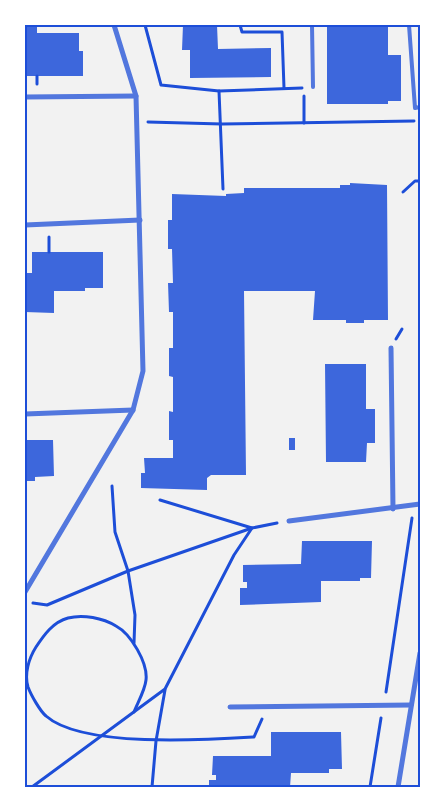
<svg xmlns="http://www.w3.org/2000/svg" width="445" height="812" viewBox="0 0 445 812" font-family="Montserrat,sans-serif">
<rect width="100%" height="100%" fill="#f2f2f2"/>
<!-- building -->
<g fill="#3d67dc">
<polygon points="25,25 37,25 37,33 79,33 79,51 83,51 83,76 25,76"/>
<polygon points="183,25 217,25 218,49 271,48 271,77 190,78 190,50 182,50"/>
<polygon points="327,25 388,25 388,55 401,55 401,101 388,101 388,104 327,104"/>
<polygon points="350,183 387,185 388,320 364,320 364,323 346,323 346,320 313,320 315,291 244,291 246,475 211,475 207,478 207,490 141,488 141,473 145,473 144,458 173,458 173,440 169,440 169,411 173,412 173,377 169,376 169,348 173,348 173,312 169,312 168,283 173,283 172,249 168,249 168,220 172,220 172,194 226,196 226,194 244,193 244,188 340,188 340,185 350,185"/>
<polygon points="32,252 103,252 103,288 85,288 85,291 54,291 54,313 25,312 25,273 32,273"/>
<polygon points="325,364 366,364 366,409 375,409 375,443 367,443 366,462 326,462"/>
<rect x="289" y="438" width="6" height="12"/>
<polygon points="25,440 53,440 54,476 35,477 35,481 25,481"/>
<polygon points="302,541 372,541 371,578 360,578 360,581 321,581 321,602 240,605 240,588 247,588 247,582 243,582 243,565 301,564"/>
<polygon points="271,732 341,732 342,769 329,769 329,773 291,773 290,787 209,787 209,780 216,780 216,775 212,775 213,756 271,756"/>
</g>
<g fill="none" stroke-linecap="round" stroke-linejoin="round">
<!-- path -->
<g stroke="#1d4ed8" stroke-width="3">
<polyline points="145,25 161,85 219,91 302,88"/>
<polyline points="240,25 242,32 282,32 284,88"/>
<polyline points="37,84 37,76"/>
<polyline points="219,91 223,189"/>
<polyline points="304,96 304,123"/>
<polyline points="148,122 222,124 414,121"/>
<polyline points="403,192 415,181 420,181"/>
<polyline points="49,252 49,237"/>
<polyline points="396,339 402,329"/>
<polyline points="112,486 115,532 128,571 135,615 134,643"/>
<polyline points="33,603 47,605 128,571 252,528 277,523"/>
<polyline points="386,692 412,518"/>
<path d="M 134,712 C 138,702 145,690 146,680 C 148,663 131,634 116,626 C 103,618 83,614 68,618 C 53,622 44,635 36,647 C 29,658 24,674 28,687 C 31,695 40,711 46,716 C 82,748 206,740 254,737 L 262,719"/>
<polyline points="32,787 165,689 234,555 252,528 160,500"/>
<polyline points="152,787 156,741 165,690"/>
<polyline points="370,787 381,718"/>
</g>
<!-- service -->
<g stroke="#5277de" stroke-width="4">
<polyline points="312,25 313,87"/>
<polyline points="409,25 415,108 420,107"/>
</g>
<!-- minor -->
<g stroke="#5277de" stroke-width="5">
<polyline points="25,97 136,96"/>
<polyline points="25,225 140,220"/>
<polyline points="391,348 393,509"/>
<polyline points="25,414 133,410"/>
<polyline points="289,521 420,504"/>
<polyline points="25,592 133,410 143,371 136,96 114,25"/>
<polyline points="230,707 411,705"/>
<polyline points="398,787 420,653"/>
</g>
</g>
<!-- border -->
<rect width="445" height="812" fill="none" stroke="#ffffff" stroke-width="52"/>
<rect x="26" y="26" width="393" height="760" fill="none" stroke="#1d4ed8" stroke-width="2"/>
</svg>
